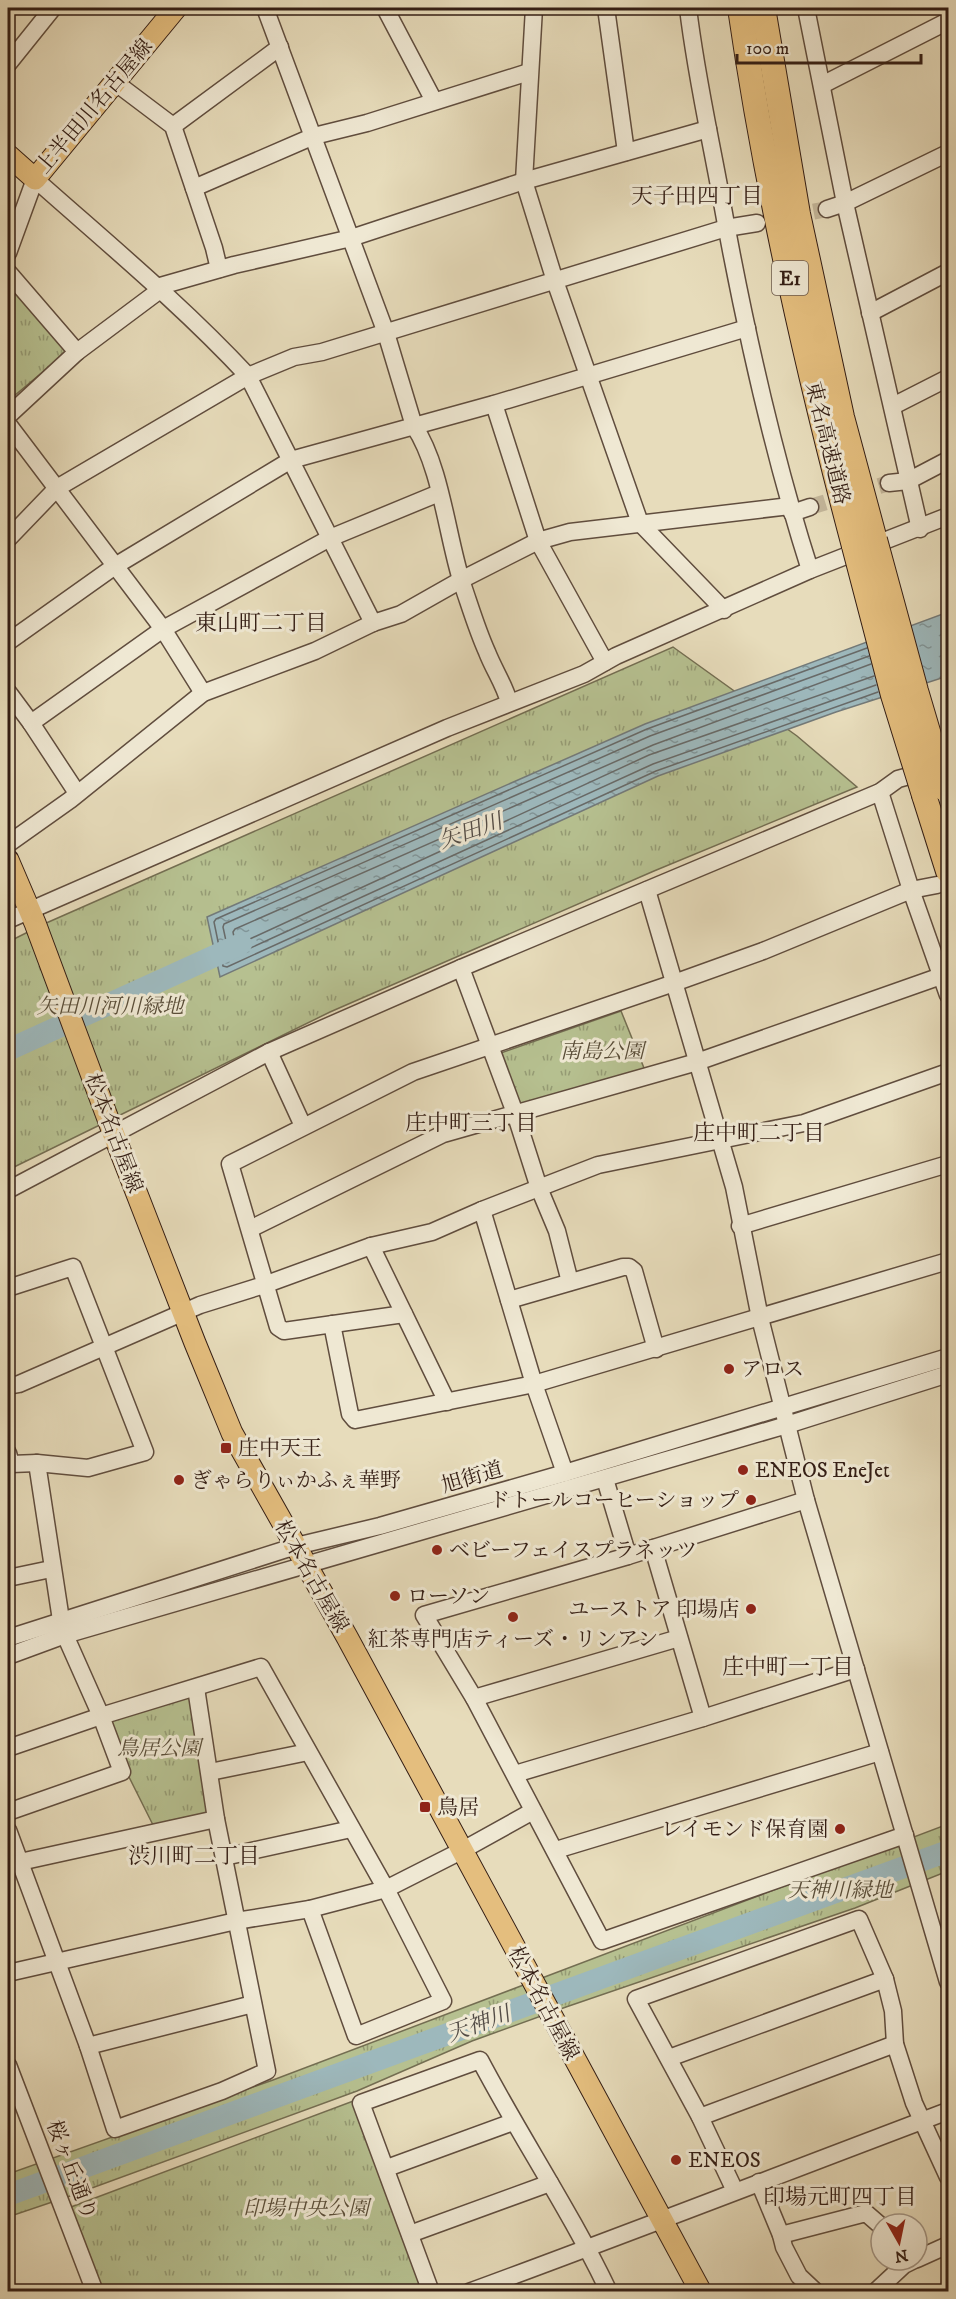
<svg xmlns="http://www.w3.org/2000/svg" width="956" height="2299" viewBox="0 0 956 2299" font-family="'IM FELL DW Pica','Noto Serif JP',serif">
<defs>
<pattern id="park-tufts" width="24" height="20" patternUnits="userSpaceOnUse" patternTransform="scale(1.5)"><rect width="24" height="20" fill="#b6c090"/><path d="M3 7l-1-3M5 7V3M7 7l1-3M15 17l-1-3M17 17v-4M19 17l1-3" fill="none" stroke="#959b74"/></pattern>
<pattern id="water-ripples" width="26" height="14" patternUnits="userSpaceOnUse" patternTransform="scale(1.5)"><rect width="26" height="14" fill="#9db8bc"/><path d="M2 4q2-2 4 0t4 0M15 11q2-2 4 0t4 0" fill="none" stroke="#819598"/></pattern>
</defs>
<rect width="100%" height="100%" fill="#e7dcbb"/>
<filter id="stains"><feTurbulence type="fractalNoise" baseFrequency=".00333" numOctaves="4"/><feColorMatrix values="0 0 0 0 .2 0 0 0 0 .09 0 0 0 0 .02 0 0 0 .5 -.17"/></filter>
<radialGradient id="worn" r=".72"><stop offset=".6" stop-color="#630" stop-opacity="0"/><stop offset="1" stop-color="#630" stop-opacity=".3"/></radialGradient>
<!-- park -->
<g fill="url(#park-tufts)" stroke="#746e52" stroke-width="1.5">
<polygon points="8,279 69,350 8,401"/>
<polygon points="673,647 797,736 857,787 654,871 330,1012 8,1170 8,942 44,924"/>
<polygon points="621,1011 646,1073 518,1106 498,1054"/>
<polygon points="190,1695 210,1816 154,1827 127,1773 106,1718"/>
<polygon points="948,1824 948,1871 855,1908 566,2007 472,2041 357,2091 70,2196 8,2217 8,2174 273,2080"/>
<polygon points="356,2100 423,2291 103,2291 71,2207"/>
</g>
<!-- water -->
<polygon fill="url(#water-ripples)" stroke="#737a79" stroke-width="1.5" points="948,612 948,676 836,712 658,776 220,977 207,917 645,724"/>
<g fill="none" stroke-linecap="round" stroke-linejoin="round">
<!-- shore -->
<g stroke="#686a68" stroke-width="1.5">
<polyline points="867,648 647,729 216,919 214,922 223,966 227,967 656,771 878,692"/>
<polyline points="869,656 650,736 224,924 223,927 229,955 233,956 653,764 876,685"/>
<polyline points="871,664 653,745 235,929 233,932 235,942 239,944 649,755 874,676"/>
</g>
<!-- river -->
<g stroke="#9db8bc" stroke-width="22">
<polyline points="8,1050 241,944"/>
<polyline points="8,2195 948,1851"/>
</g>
<!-- minor-tunnel -->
<g stroke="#c3b69a" stroke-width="16" stroke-dasharray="16 8" stroke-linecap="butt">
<polyline points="790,216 827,209"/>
<polyline points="810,507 889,483"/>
</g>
<defs>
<g id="minor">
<path d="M 265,8 L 386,333 L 414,426 C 441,466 447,536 462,583 C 470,606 477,630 487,652 C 494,670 504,684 509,702"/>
<polyline points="385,8 434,101"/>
<polyline points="534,8 524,181 555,281 640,523 724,610"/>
<polyline points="606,8 626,152"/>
<path d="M 688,8 C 695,68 708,127 719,186 C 742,315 770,445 810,570"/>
<polyline points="806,8 845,203 920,529"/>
<polyline points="8,64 53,8"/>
<polyline points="116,83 173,126 214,248 219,269"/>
<polyline points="822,85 948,21"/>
<polyline points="173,126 280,47"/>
<polyline points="194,188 314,136 367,123 529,72"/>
<polyline points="827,209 845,203 948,153"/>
<path d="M 8,253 L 35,179 C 107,243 182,305 248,376 L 373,623"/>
<polyline points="8,272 77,352"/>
<polyline points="157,287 234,265 351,238 524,181 708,129"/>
<polyline points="870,313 948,272"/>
<polyline points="494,404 538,541 605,662"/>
<polyline points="893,406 948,378"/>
<polyline points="8,416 77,352 160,290"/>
<polyline points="8,424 163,629 203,693"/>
<polyline points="889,483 908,481 948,460"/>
<polyline points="792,513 810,507"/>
<polyline points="8,539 57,488 248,376 294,357 322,352 726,228 757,223"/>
<polyline points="8,642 115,566 291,460 494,404 747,328"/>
<polyline points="8,692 31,723 77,793"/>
<polyline points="31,723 163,629 330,538 439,493"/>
<polyline points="880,792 911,890 948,995"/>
<polyline points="8,844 70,800 203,693 315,651 373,623 401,614 461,580 538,541 570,532 790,506"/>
<polyline points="647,890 734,1187 760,1318 806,1500 948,1982"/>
<polyline points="8,920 447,728 584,674 616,656 810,570 948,516"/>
<polyline points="461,968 515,1113 539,1188 557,1231 570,1282"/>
<polyline points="269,1052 303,1126"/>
<polyline points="8,1190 269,1052 461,968 880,792 898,779 927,771"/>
<polyline points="482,1210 534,1384 565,1473"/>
<polyline points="740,1226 948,1164"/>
<polyline points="250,1229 443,1134 697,1062 941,976"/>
<polyline points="371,1246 447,1402"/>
<polyline points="8,1288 73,1267 145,1452 88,1468 37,1463 11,1464 8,1453"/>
<polyline points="509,1300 623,1267 629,1267 634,1271 656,1349"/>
<polyline points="404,1314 284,1331 278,1327 230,1164 413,1072 674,983 763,951 911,890 937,885"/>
<polyline points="332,1324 350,1414 355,1420 534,1384 948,1261"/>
<polyline points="8,1386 19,1384 200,1305 264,1285 371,1246 432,1232 482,1210 598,1165 804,1123 948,1072"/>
<polyline points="37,1463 61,1620"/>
<polyline points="605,1479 628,1556"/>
<polyline points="806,1500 628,1556 424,1615 474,1698 602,1941 905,1835"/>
<polyline points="653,1548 703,1718"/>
<polyline points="8,1578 51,1569"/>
<polyline points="8,1638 296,1546 380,1526 565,1473 948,1357"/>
<polyline points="8,1656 65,1635 787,1425 948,1374"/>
<polyline points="474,1698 679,1638"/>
<polyline points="8,1748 101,1716 261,1667 386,1889 443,2001 356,2036 310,1909"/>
<polyline points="210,1772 308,1752"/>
<polyline points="515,1774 703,1718 856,1669"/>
<polyline points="8,1812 122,1772 101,1716 65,1635"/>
<polyline points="8,1830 88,2046 115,2129 222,2091 267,2071 216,1819 196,1688"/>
<polyline points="556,1850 880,1752"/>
<polyline points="224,1857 351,1829"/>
<polyline points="20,1862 216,1819"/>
<polyline points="8,1973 236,1921 310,1909 386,1889 461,1851 533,1811"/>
<polyline points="88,2046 253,2004"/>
<polyline points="669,2058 885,1979"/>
<polyline points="8,2065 95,2292"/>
<polyline points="700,2117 895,2044"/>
<polyline points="387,2168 513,2122"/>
<polyline points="759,2182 781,2235 784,2247 799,2276 816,2292"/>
<polyline points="735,2191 700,2117 636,1999 859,1919 885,1979 893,2011 895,2044 914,2103 948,2177"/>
<polyline points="410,2234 550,2183"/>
<polyline points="781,2235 866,2213 881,2226"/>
<polyline points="917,2259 948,2245"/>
<path d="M 431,2292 L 361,2103 L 480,2060 C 521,2138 571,2212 609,2292"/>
<path d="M 469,2292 C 630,2233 789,2171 948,2111"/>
<polyline points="875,2292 904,2265 914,2260"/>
</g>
<g id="major">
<polyline points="8,155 35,179 176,8"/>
<polyline points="8,860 35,923 114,1135 195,1343 232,1433 347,1637 701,2292"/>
</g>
<g id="highway">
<path d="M 740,8 C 766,189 807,369 854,546"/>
<polyline points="763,8 798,214 842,417 875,540"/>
<polyline points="924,795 948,871"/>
</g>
</defs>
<!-- minor casing -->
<use href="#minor" stroke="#604d3e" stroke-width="19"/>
<!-- major casing -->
<use href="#major" stroke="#331d14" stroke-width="23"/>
<!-- highway casing -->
<use href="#highway" stroke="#331d14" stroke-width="26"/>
<!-- minor -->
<use href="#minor" stroke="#efe8d3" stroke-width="16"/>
<!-- major -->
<use href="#major" stroke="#e4be7e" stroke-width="21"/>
<!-- highway -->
<use href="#highway" stroke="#e4be7e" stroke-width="24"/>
<defs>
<g id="highway-bridge">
<polyline points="875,540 916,691 945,789"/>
<polyline points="854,546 893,695 924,795"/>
</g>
</defs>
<!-- highway-bridge casing -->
<use href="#highway-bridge" stroke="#331d14" stroke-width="26" stroke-linecap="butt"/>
<!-- highway-bridge -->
<use href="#highway-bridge" stroke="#e4be7e" stroke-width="24"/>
</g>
<!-- markers -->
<g fill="#8f2418" stroke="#efe8d3" stroke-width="2">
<circle cx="729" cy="1369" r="6"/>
<rect x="220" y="1442" width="12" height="12" rx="3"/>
<circle cx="743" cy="1470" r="6"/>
<circle cx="179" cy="1480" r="6"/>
<circle cx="751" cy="1500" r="6"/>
<circle cx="437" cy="1550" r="6"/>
<circle cx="395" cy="1596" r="6"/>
<circle cx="751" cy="1609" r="6"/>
<circle cx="513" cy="1617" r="6"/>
<rect x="419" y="1801" width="12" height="12" rx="3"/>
<circle cx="840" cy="1829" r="6"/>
<circle cx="676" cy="2160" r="6"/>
</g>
<g text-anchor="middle" stroke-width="6" stroke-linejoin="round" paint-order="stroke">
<!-- shield labels -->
<rect fill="#efe8d3" stroke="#6b5a4d" stroke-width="1.5" x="772" y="261" width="36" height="34" rx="4.5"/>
<g font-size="20" font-weight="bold" fill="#331d14">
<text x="790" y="285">E1</text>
</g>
<!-- street labels -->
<g font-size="21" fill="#331d14" stroke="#efe8d3">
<text transform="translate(94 106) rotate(-50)" y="7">上半田川名古屋線</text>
<text transform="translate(828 443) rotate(76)" y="7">東名高速道路</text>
<text transform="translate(114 1133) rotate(69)" y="7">松本名古屋線</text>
<text transform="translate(472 1477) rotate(-16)" y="7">旭街道</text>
<text transform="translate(312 1576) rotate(60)" y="7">松本名古屋線</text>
<text transform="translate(544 2003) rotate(62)" y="7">松本名古屋線</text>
<text transform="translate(72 2170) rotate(69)" y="7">桜ヶ丘通り</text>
</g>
<!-- park labels -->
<g font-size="21" font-style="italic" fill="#5a4e39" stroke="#efe8d3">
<text x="110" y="1013">矢田川河川緑地</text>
<text x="602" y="1058">南島公園</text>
<text x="159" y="1755">鳥居公園</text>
<text x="840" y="1897">天神川緑地</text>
<text x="306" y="2215">印場中央公園</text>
</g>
<!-- poi labels -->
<g font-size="21" fill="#331d14" stroke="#efe8d3" text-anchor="start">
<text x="741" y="1376">アロス</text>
<text x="238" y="1455">庄中天王</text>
<text x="755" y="1477">ENEOS EneJet</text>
<text x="191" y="1487">ぎゃらりぃかふぇ華野</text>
<text x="739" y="1507" text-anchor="end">ドトールコーヒーショップ</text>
<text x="449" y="1557">ベビーフェイスプラネッツ</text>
<text x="407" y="1603">ローソン</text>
<text x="739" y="1616" text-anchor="end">ユーストア 印場店</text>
<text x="513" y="1646" text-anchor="middle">紅茶専門店ティーズ・リンアン</text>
<text x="437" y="1814">鳥居</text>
<text x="828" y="1836" text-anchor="end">レイモンド保育園</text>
<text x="688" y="2167">ENEOS</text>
</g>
<!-- neighbourhood labels -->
<g font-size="22" fill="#331d14" stroke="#efe8d3">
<text x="697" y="203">天子田四丁目</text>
<text x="261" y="630">東山町二丁目</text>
<text x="471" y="1130">庄中町三丁目</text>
<text x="759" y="1140">庄中町二丁目</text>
<text x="788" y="1674">庄中町一丁目</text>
<text x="194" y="1863">渋川町二丁目</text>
<text x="840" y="2204">印場元町四丁目</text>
</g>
<!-- water labels -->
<g font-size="22" font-style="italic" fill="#534c46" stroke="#efe8d3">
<text transform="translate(470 830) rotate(-19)" y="8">矢田川</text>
<text transform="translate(478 2023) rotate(-20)" y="8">天神川</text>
</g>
</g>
<!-- margin -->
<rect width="956" height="2299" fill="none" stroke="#e7dcbb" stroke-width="30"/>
<rect x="9" y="9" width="938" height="2281" fill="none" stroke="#331d14" stroke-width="3"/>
<rect x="15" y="15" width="926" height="2269" fill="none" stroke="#331d14" stroke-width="1.5"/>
<!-- north arrow -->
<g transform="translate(899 2242) rotate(171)"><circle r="28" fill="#efe8d3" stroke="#a49787" stroke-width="1.5"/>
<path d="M0-4.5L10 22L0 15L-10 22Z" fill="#8f2418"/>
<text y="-9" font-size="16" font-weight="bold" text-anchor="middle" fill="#331d14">N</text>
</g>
<!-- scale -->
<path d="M737 54v9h184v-9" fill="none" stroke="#331d14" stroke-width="3"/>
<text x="746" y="54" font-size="18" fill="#331d14" stroke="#efe8d3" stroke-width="4.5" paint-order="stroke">100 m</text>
<rect width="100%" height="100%" filter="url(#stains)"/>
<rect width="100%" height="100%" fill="url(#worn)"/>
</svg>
